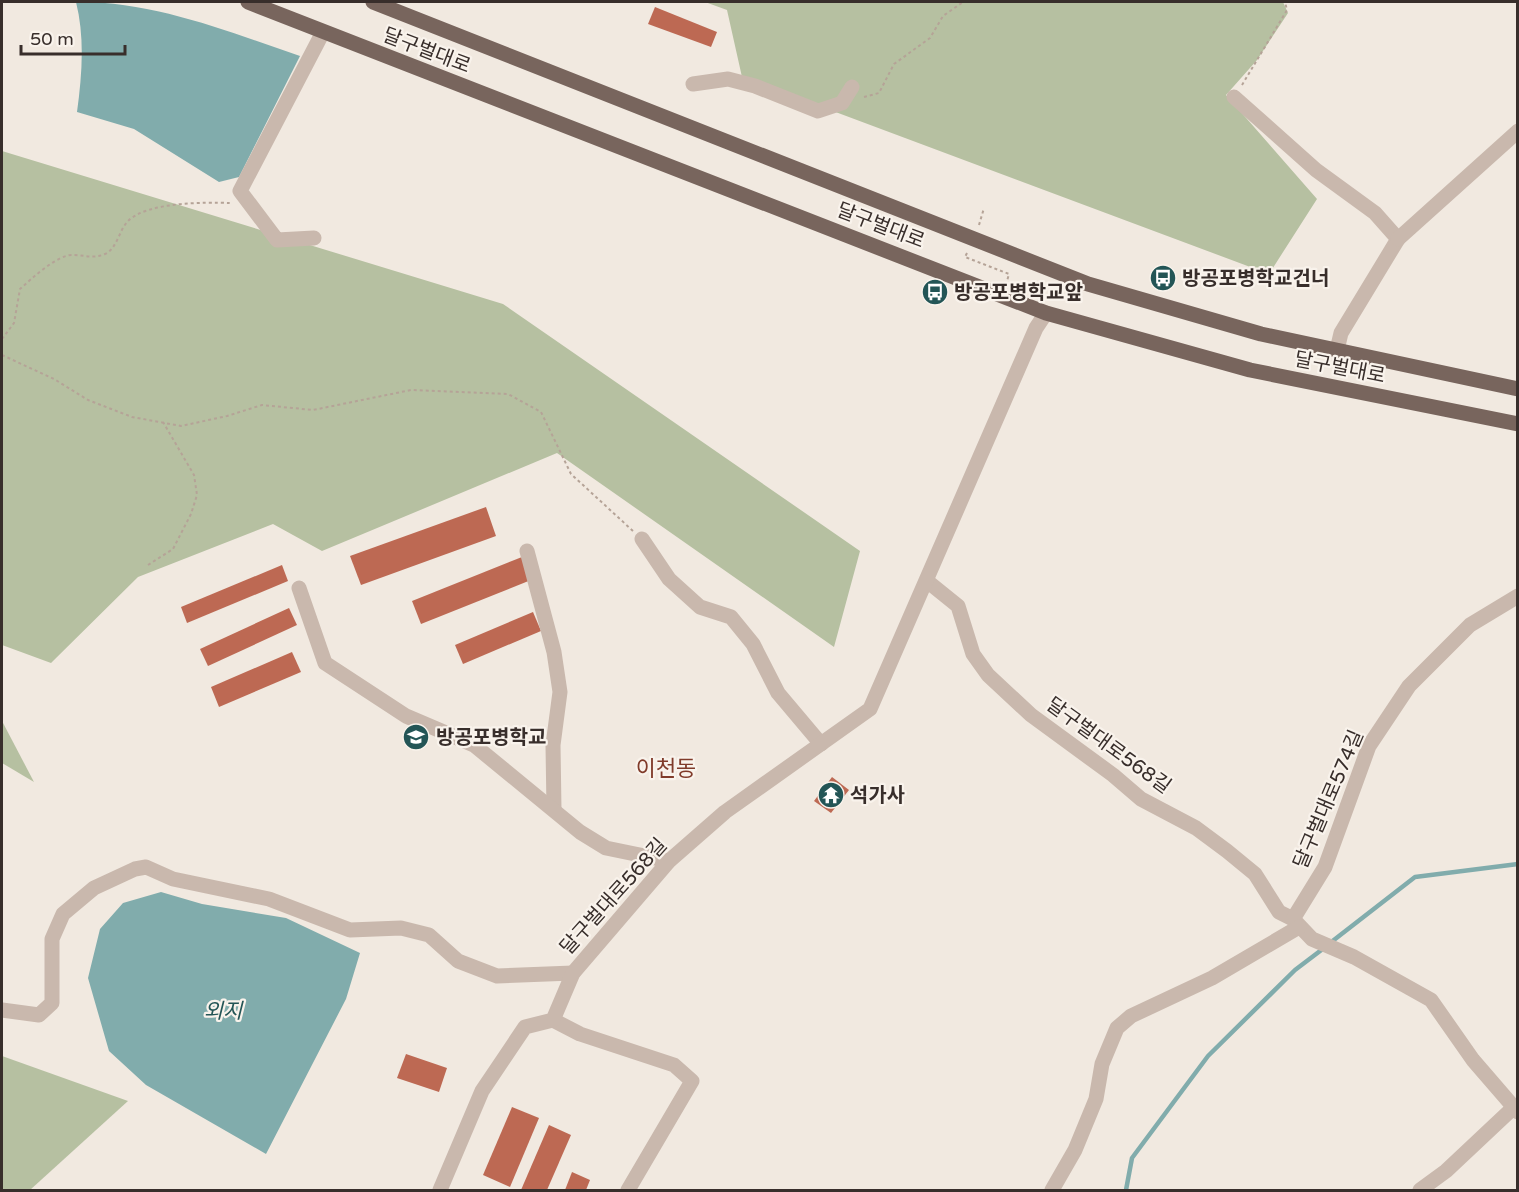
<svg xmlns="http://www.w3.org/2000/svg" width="1519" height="1192" viewBox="0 0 1519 1192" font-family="'Varela Round','Noto Sans KR',sans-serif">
<rect width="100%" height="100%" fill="#f1e9e0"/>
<!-- green -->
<g fill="#b6c0a1">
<polygon points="705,2 1283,2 1288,13 1257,60 1226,95 1317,199 1269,274 742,77 727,10"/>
<polygon points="2,151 503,304 860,551 834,647 557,453 322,551 273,524 138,577 51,663 2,645"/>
<polygon points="2,721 34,782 2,763"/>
<polygon points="2,1056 128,1101 30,1190 2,1190"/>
</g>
<!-- water -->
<g fill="#81acac">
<path d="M 76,2 C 153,1 227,31 300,56 L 239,177 L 219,182 L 134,129 L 77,112 C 82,75 85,38 76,2 Z"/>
<polygon points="161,892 202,904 286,918 360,953 346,999 266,1154 146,1085 109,1051 88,978 100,929 123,903"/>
</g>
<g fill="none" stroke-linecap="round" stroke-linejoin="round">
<!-- stream -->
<g stroke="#81acac" stroke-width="4.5">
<polyline points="1330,943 1415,877 1518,864"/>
<polyline points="1126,1190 1132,1158 1208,1056 1295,970 1324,948"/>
</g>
</g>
<!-- building -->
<g fill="#bd6953">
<polygon points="655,7 717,32 711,47 648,24"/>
<polygon points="486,507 496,536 361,585 350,556"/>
<polygon points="522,557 531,580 421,624 412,601"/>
<polygon points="282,565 288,581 187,623 181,607"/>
<polygon points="289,608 297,625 208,666 200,649"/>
<polygon points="533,612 541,631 463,664 455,645"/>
<polygon points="292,652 301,672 219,707 211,687"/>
<polygon points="832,777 849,790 831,813 814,801"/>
<polygon points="406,1054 447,1068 439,1092 397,1078"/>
<polygon points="512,1107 539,1118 510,1187 483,1175"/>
<polygon points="549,1125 571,1135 547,1190 521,1190"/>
<polygon points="572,1172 590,1180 586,1190 565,1190"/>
</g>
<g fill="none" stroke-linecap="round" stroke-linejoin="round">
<!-- path -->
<g stroke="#b5a397" stroke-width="2" stroke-dasharray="3 3" stroke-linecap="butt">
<polyline points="1242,85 1287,10 1285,2"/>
<polyline points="864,97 879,93 894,64 930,38 943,16 963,2"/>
<polyline points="979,225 984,208"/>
<polyline points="967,253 965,257 1009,274 1007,281"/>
<path d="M 2,339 L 14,323 L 20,289 C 31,279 58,254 73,255 C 84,255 94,259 105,254 C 117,249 119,230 128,221 C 147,202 205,202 230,203"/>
<polyline points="2,355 54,379 88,400 132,417 181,426 227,416 262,405 313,410 411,390 508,394 541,412 571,474 633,531"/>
<polyline points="148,565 173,549 191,514 197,495 194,475 163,422"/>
</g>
<!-- minor -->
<g stroke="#c9b8ad" stroke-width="15">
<polyline points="693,84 728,79 755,86 818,111 842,103 852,87"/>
<polyline points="1234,97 1316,170 1375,213 1398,239 1341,333 1337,350"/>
<polyline points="314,238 277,240 240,191 323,32"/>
<polyline points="1398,239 1518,131"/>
<polyline points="642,539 669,579 700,607 731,617 753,644 778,693 821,744"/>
<polyline points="527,551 554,652 560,692 553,745 554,809"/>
<polyline points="927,581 958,606 973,654 988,675 1031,715 1113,775 1141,799 1196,828 1227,851 1255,874 1279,912 1293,919"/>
<polyline points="299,588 325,663 406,716 474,745 580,832 606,848 669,861"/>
<polyline points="1518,596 1470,625 1409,686 1369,746 1325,867 1293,919 1312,939 1354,957 1431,1000 1473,1060 1518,1112"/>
<polyline points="2,1010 39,1015 52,1003 52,939 63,914 94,888 135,869 146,867 173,879 269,899 350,930 401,928 429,935 458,961 497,976 573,973"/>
<polyline points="553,1020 580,1034 674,1065 692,1081 628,1190"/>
<polyline points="440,1190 482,1091 525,1027 553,1020 573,973 669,861 725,812 870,709 1036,328 1046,313"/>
<polyline points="1052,1190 1075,1150 1096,1099 1102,1064 1117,1028 1131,1016 1212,978 1299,927"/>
<polyline points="1420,1190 1446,1171 1513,1108"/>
</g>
<!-- major -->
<g stroke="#78655d" stroke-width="15">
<polyline points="248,2 1046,313 1250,370 1518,424"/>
<polyline points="373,2 1088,284 1261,334 1518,389"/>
</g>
</g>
<!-- icons -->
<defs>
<symbol id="bus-disc" viewBox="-11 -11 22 22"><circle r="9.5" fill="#235556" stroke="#f9f3ec"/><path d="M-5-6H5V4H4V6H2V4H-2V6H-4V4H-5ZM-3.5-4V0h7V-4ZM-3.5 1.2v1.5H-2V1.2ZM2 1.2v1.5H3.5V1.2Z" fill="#fff"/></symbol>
<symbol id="school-disc" viewBox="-11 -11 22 22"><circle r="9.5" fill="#235556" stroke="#f9f3ec"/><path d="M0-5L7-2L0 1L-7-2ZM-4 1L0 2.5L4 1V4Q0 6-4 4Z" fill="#fff"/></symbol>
<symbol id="temple-disc" viewBox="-11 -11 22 22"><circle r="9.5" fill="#235556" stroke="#f9f3ec"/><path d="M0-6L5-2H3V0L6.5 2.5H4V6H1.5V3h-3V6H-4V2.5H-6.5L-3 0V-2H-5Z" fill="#fff"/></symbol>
</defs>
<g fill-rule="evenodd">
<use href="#bus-disc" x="1148" y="263" width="30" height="30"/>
<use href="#bus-disc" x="920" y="277" width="30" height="30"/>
<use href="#school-disc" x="401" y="722" width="30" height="30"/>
<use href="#temple-disc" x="816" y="780" width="30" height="30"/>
</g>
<g text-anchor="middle" stroke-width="4.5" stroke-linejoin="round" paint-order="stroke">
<!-- street labels -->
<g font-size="20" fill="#382e2b" stroke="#f9f3ec">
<text transform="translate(427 50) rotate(21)" y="7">달구벌대로</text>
<text transform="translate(881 225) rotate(21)" y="7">달구벌대로</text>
<text transform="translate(1340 367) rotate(11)" y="7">달구벌대로</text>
<text transform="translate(1109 745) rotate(36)" y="7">달구벌대로568길</text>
<text transform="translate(1328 799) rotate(-67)" y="7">달구벌대로574길</text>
<text transform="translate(613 896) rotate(-48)" y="7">달구벌대로568길</text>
</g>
<!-- poi labels -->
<g font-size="20" font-weight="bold" fill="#382e2b" stroke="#f9f3ec" text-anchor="start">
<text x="1182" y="285">방공포병학교건너</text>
<text x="954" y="299">방공포병학교앞</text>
<text x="436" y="744">방공포병학교</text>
<text x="850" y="802">석가사</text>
</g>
<!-- water labels -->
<g font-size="21" font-style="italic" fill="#235556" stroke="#f9f3ec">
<text x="223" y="1018">외지</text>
</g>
<!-- quarter labels -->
<g font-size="22" fill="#803b2a" stroke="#f9f3ec">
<text x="666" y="776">이천동</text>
</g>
</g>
<!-- border -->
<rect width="1519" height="1192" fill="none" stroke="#382e2b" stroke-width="6"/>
<!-- scale -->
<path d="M21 45v9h104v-9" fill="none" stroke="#382e2b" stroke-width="3"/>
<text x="30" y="45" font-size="18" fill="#382e2b" stroke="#f9f3ec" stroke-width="4.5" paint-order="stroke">50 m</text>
</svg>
